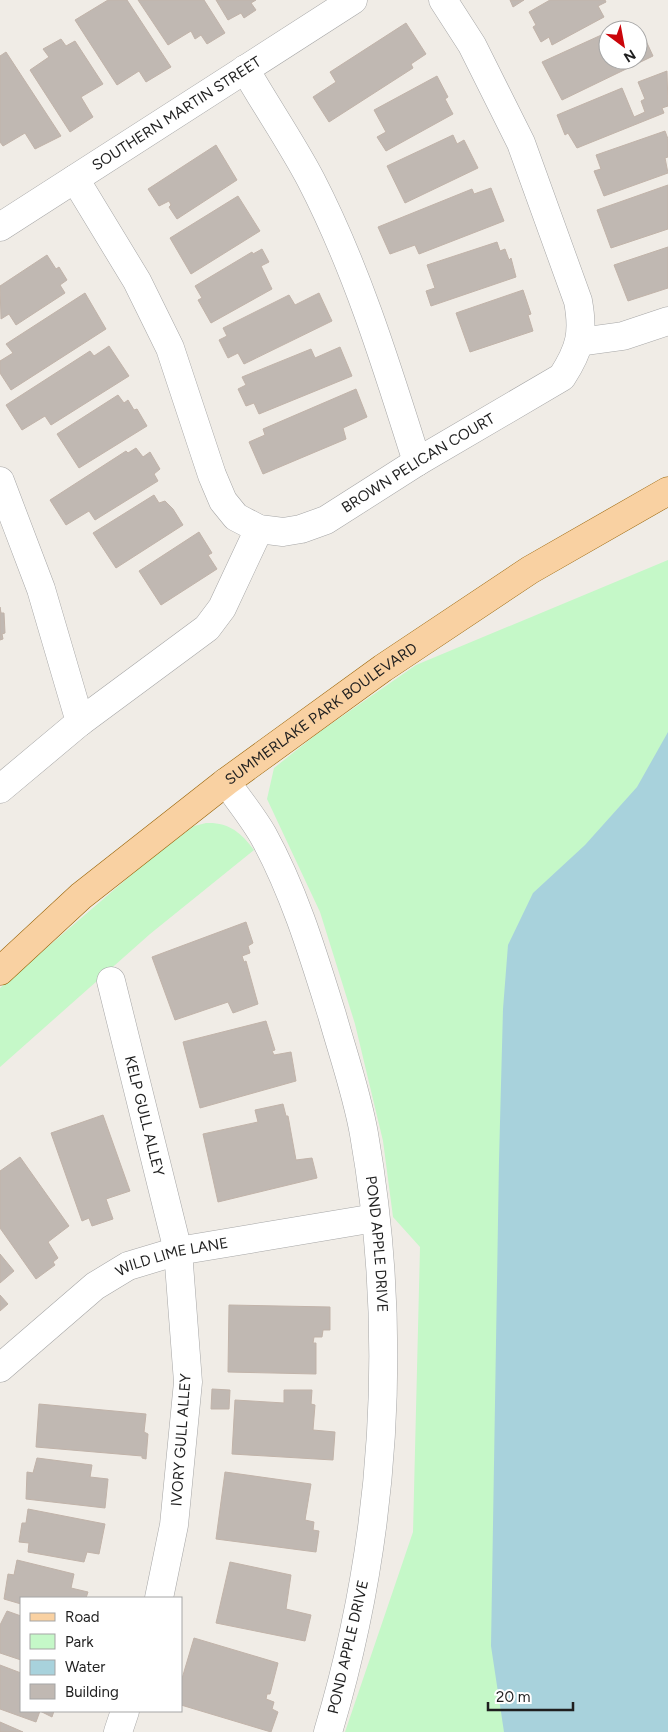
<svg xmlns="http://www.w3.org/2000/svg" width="668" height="1732" viewBox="0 0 668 1732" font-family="Figtree,sans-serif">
<rect width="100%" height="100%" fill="#f0ece6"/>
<!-- park -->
<g fill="#c5f8c8">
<polygon points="668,560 668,1732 345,1732 413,1532 420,1247 393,1217 383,1141 355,1024 320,912 267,799 274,768 318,733 416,665"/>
<path d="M 206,823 C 228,822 241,832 254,850 L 150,934 L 0,1067 L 0,988 L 144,864 L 194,826 Z"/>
</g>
<!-- water -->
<polygon fill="#a8d2dc" points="668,732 668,1732 504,1732 491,1646 499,1160 503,1009 508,945 533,893 585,845 637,787"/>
<!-- building -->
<g fill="#c0b8b2" stroke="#c1b3a9">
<polygon points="108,0 127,0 171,67 146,82 139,71 117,85 75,20"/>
<polygon points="138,0 204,0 225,33 207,44 201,35 195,39 191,31 168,45"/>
<polygon points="216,0 256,0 251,3 256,10 244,18 241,13 228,20"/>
<polygon points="510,0 524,0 513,7"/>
<polygon points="550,0 605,0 606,2 598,6 604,17 552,45 549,37 541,42 533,27 536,25 529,12"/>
<polygon points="406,23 426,54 411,64 413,68 329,122 313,97 336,82 330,72"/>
<polygon points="641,30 653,56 562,100 542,62 608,32 608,60 638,60 638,32"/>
<polygon points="61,39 66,46 75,41 103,84 81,97 93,117 70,132 30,70 49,57 43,49"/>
<polygon points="6,52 61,136 35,149 25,133 3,146 0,142 0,56"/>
<polygon points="667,71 668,106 662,108 664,113 577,148 568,133 565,135 557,115 622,88 634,117 645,112 641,101 645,99 638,82"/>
<polygon points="437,76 448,97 445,99 453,114 386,151 377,137 386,132 374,110"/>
<polygon points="665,131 668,139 668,157 665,158 668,173 604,196 594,171 601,169 596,155"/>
<polygon points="453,135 457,144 464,140 478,168 405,203 387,166"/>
<polygon points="216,145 237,180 177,219 169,207 171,205 169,201 159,206 148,189"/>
<polygon points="668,185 668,229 611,248 597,210"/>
<polygon points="491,188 504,221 419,254 415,245 390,254 378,227 472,189 474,194"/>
<polygon points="238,196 260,231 191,274 170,238"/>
<polygon points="497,242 500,251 505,249 509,260 511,258 516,277 431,306 426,291 435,288 427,265"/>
<polygon points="668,247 668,288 628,301 614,265"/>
<polygon points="262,249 269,262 261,266 272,289 211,323 198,300 202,298 195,286 252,252 253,254"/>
<polygon points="47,255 56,269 59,267 67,280 60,285 65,293 16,325 9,314 1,319 0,286"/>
<polygon points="523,290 531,314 528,315 533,331 470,352 456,313"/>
<polygon points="85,293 106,329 11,390 0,373 0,361 13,353 6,344"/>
<polygon points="319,293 332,321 244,364 238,353 228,358 219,340 227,336 223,328 289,295 295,305"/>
<polygon points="109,346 129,376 51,425 45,416 22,430 6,405 90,351 94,356"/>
<polygon points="340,347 352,376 259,414 254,403 246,406 238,389 246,385 242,377 311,349 315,358"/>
<polygon points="356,389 367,417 343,428 346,439 263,474 249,442 265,435 263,429"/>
<polygon points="118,395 124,403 128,400 134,410 137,409 147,426 79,468 57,434"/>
<polygon points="136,448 143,457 150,452 160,469 154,474 158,481 95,520 89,511 66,525 50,500 126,451 128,453"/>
<polygon points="154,495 159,503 165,501 173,509 183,525 116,568 93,533"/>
<polygon points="199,532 212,553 208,555 217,569 161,605 139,571"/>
<polygon points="0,607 1,613 4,613 5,633 2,634 3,639 0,640"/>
<polygon points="246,922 253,943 248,946 250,953 242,956 244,962 246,961 258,1004 233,1013 228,1002 175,1020 152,957"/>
<polygon points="266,1021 275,1050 272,1051 274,1055 291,1052 296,1081 200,1108 183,1042"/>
<polygon points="283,1104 286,1116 288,1116 296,1160 312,1158 317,1178 218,1202 203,1134 258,1122 255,1110"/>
<polygon points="103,1115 130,1191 106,1199 113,1219 92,1226 89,1218 82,1221 51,1133"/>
<polygon points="20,1157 69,1226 48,1242 58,1258 53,1262 55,1265 36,1279 0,1228 0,1171"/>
<polygon points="0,1254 14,1271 0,1283"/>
<polygon points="0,1295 8,1304 0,1311"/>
<polygon points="229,1305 330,1307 330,1330 323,1330 322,1337 314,1337 313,1343 316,1343 316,1374 228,1372"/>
<polygon points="212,1389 230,1390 229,1409 211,1409"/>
<polygon points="284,1390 312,1390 311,1404 315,1405 313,1430 335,1432 333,1460 232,1454 235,1400 284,1403"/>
<polygon points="39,1404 146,1414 144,1432 148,1434 146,1459 142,1458 142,1456 36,1447"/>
<polygon points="37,1458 92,1465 90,1477 108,1479 105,1508 26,1499 27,1472 33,1473"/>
<polygon points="225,1472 311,1484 305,1520 314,1522 313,1530 319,1531 316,1552 216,1539"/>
<polygon points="28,1509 105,1524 99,1554 87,1552 84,1562 28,1552 29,1543 19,1542 22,1523 26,1523"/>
<polygon points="17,1560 74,1574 71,1588 88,1592 86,1598 21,1598 21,1604 4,1599 8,1574 14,1575"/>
<polygon points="230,1562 291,1575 286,1609 311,1615 305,1641 216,1623"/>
<polygon points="7,1611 21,1616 21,1660 0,1653 0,1625"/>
<polygon points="194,1638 278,1663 270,1694 267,1694 266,1699 274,1702 272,1709 278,1712 271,1732 181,1705 181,1682"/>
<polygon points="0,1665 21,1673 21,1711 54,1711 52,1717 40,1711 36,1722 0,1709"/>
<polygon points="0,1722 23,1732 0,1732"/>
</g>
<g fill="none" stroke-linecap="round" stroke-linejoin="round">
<defs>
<g id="minor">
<path d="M 245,69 C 266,106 291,142 311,180 C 357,269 387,367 417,462"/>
<path id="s1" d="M 75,179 L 137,281 L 170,348 L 212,475 L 223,501 L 236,517 L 259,529 L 283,532 L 301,529 L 326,520 L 417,462 L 562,377 C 580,349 584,333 578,301 L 521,143 L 472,45 L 443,0"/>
<path id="s2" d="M 0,227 L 353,0"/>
<polyline points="579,342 623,336 668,321"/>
<polyline points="0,481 41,589 80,722"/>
<path id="s3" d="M 226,782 C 238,799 252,816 263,835 C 294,891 313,954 332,1015 C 343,1054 357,1094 364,1134 C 399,1334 386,1539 328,1732"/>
<polyline points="0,789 80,722 207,628 222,608 259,529"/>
<path id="s4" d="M 111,981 L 178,1251 L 188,1382 L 174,1525 L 159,1598"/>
<path id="s5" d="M 0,1368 L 95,1286 L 128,1266 L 178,1251 L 375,1218"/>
<polyline points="118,1732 125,1711"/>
</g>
<g id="major">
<path id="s6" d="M 0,971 L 81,896 L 226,782 L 383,668 L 530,570 L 668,491"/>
</g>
</defs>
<!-- minor casing -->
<use href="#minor" stroke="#a6a6a6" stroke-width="29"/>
<!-- major casing -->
<use href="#major" stroke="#976204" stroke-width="29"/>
<!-- minor -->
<use href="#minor" stroke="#fff" stroke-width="28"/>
<!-- major -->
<use href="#major" stroke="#f9d1a2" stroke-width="28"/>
</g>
<g text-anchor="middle" stroke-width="5" stroke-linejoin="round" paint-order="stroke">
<!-- street labels -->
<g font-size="15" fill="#1f1f1f" stroke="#fff">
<text dy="5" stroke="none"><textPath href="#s2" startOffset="210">SOUTHERN MARTIN STREET</textPath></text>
<text dy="5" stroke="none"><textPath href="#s1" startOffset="580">BROWN PELICAN COURT</textPath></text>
<text dy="5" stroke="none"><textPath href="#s6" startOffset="412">SUMMERLAKE PARK BOULEVARD</textPath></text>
<text dy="5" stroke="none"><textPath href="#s4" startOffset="139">KELP GULL ALLEY</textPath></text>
<text dy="5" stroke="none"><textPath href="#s3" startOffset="492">POND APPLE DRIVE</textPath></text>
<text dy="5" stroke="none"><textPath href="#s5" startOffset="209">WILD LIME LANE</textPath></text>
<text transform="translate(181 1440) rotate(-86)" y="5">IVORY GULL ALLEY</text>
<text transform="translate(348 1647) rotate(-77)" y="5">POND APPLE DRIVE</text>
</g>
</g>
<!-- legend -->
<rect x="20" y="1597" width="162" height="115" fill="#ffffff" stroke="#a5a5a5"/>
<rect x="30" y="1613" width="25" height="8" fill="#f9d1a2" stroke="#a5a5a5"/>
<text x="65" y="1622" font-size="15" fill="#1f1f1f">Road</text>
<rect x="30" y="1634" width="25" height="15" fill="#c5f8c8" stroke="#a5a5a5"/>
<text x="65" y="1647" font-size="15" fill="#1f1f1f">Park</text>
<rect x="30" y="1660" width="25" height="15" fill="#a8d2dc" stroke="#a5a5a5"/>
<text x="65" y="1672" font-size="15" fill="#1f1f1f">Water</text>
<rect x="30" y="1684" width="25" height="15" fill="#c0b8b2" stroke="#a5a5a5"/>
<text x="65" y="1697" font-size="15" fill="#1f1f1f">Building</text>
<!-- north arrow -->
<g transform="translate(623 45) rotate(148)"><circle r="24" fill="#ffffff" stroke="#a5a5a5"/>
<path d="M0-4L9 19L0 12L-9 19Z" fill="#ca050a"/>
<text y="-8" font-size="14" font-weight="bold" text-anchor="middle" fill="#1f1f1f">N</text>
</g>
<!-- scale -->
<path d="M488 1702v8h85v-8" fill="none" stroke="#1f1f1f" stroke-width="2.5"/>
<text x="496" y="1702" font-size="15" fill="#1f1f1f" stroke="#ffffff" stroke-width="4" paint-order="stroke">20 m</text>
</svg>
